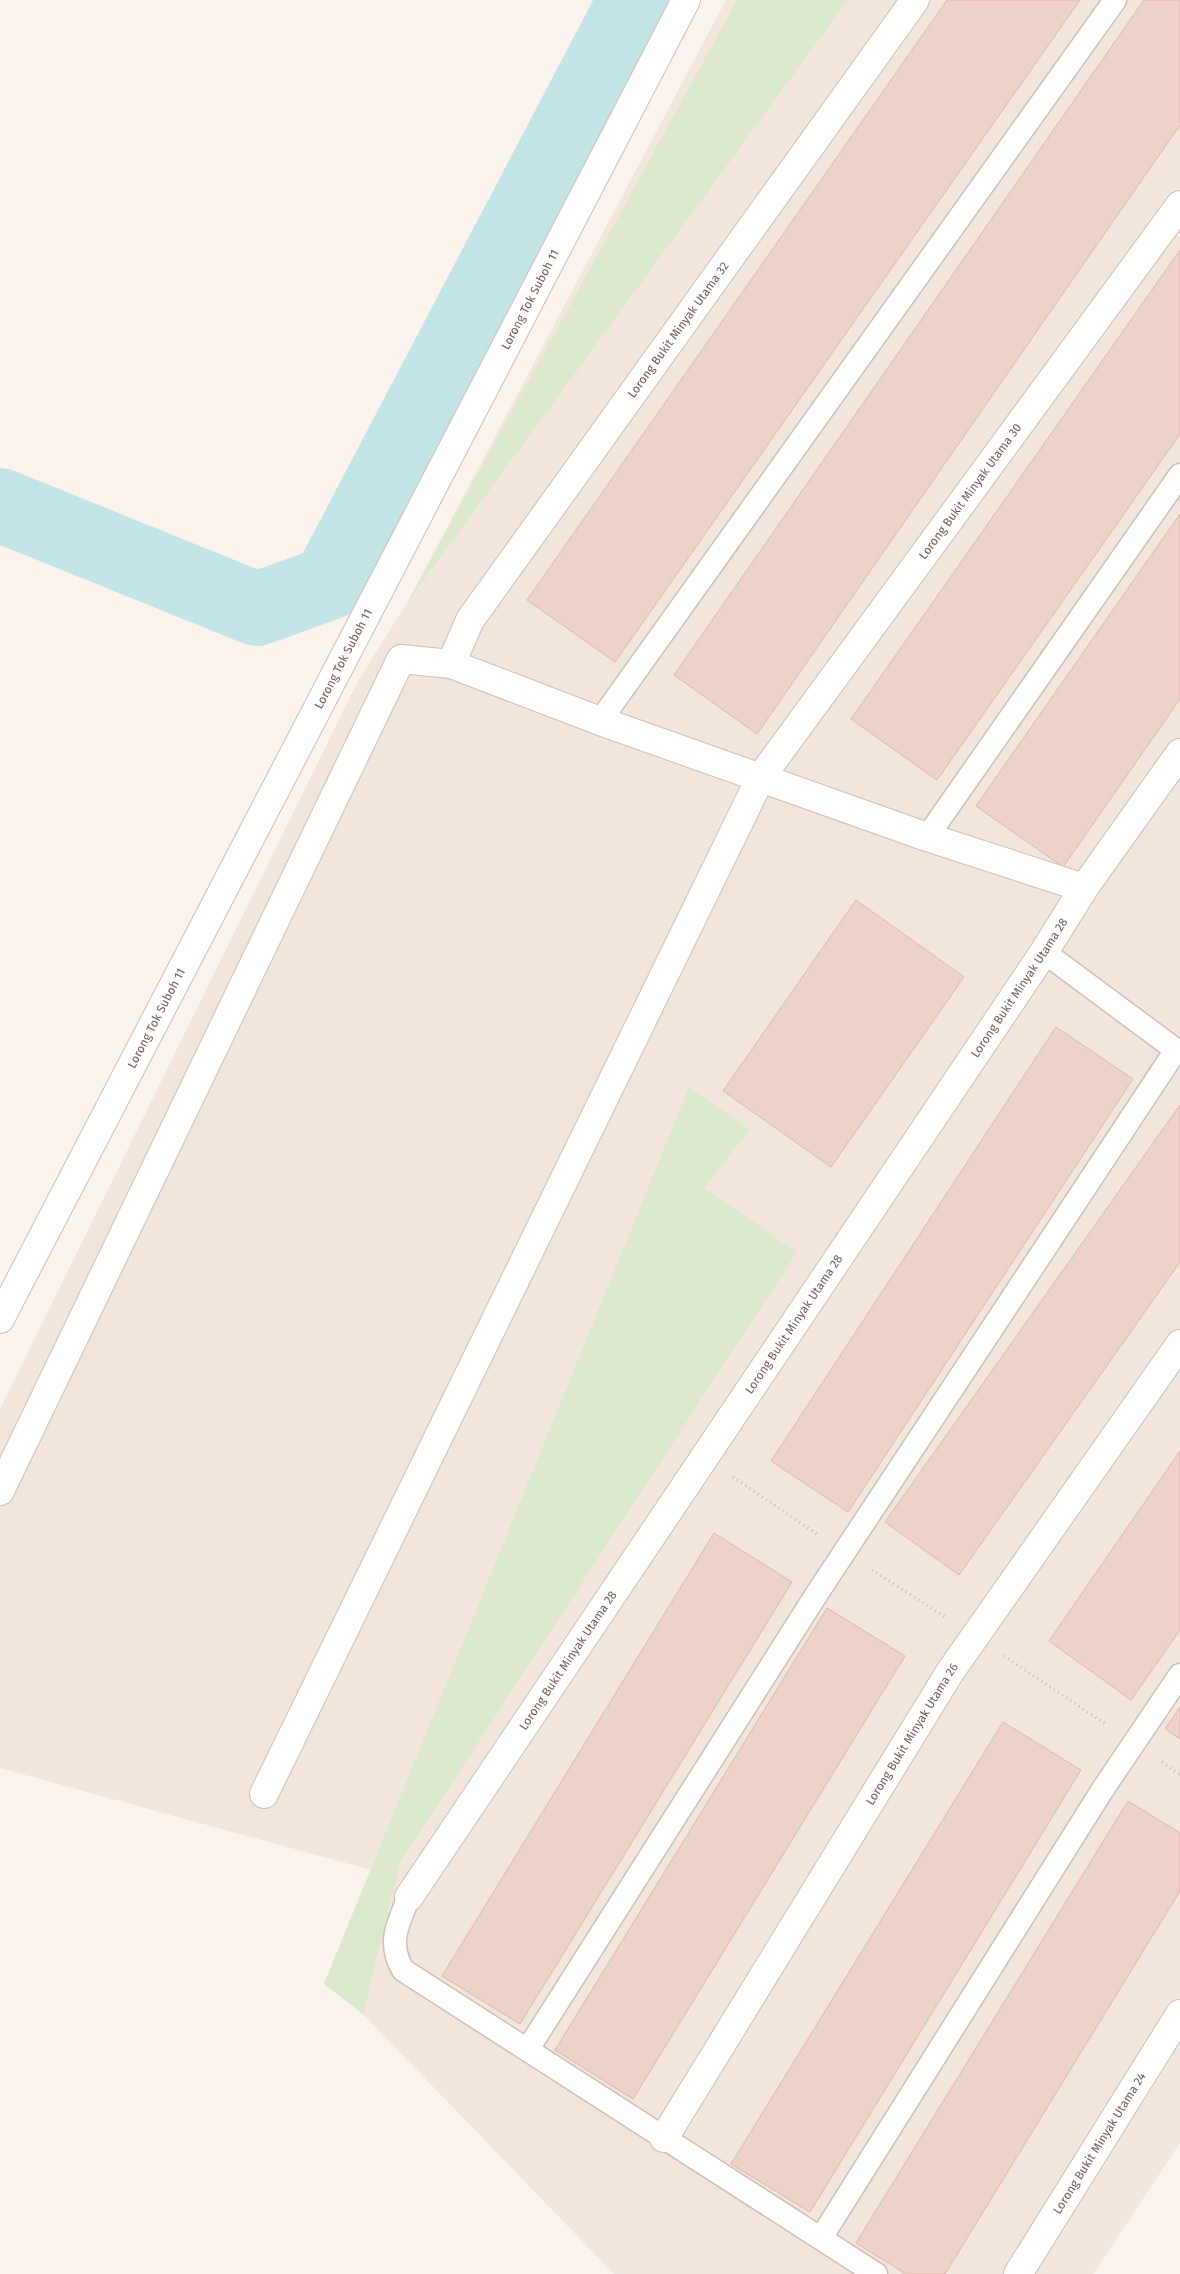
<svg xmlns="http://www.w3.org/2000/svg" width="1180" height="2274" viewBox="0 0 1180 2274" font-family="'Fira Sans',sans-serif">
<rect width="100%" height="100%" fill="#fbf3ed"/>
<!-- residential -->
<polygon fill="#f2e5dc" points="726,0 1180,0 1180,2143 1093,2274 614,2274 363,2014 324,1984 371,1870 0,1768 0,1409 358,681 407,603"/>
<!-- green -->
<g fill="#dce8cc">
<polygon points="737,0 848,0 407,603"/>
<polygon points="689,1087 750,1130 704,1188 797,1252 400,1863 363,2014 324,1984"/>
</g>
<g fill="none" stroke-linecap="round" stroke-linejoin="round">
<!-- river -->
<polyline stroke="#c2e4e4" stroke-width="74" points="0,505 257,609 329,583 635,0"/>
</g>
<!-- building -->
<g fill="#eed1c7" stroke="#dfb5a9">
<polygon points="947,0 1080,0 615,662 527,600"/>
<polygon points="1144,0 1180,0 1180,125 757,734 674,675"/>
<polygon points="1180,250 1180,434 937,780 851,719"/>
<polygon points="1180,514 1180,699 1063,867 976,806"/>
<polygon points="856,900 964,977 831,1167 723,1091"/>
<polygon points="1056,1027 1133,1079 848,1512 771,1461"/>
<polygon points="1180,1105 1180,1262 959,1575 885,1522"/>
<polygon points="1180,1451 1180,1630 1131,1700 1049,1641"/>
<polygon points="714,1533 792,1582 520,2024 442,1976"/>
<polygon points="827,1608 905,1656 633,2099 555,2050"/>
<polygon points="1180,1707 1180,1739 1165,1729"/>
<polygon points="1003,1722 1081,1770 810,2212 731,2164"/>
<polygon points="1128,1801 1180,1833 1180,1891 945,2274 906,2274 856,2243"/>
</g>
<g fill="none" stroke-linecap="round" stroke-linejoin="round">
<defs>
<g id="lane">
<polyline points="600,721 1115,0"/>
<polyline points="927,837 1180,475"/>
<path d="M 409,1897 C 398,1923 387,1943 403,1970 L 876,2274"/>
<polyline points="528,2049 818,1592 1176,1050 1044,952"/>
<polyline points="821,2238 1103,1789 1180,1675"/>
</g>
<g id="street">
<path id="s1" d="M 451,664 L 470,620 L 915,0"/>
<path id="s2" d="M 0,1319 L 686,0"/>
<polyline points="0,1491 401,659 451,664 600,721 927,837 1084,888"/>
<path id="s3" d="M 264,1794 L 761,777 L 1180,205"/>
<path id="s4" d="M 409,1897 L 1044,952 L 1084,888 L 1180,753"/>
<path id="s5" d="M 664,2138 L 950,1672 L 1180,1344"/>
<path id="s6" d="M 1018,2274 L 1180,2014"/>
</g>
</defs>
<!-- lane casing -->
<use href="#lane" stroke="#cfbdb5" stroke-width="25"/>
<!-- street casing -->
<use href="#street" stroke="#cfbdb5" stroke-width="30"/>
<!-- path -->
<g stroke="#d4b3a9" stroke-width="3" stroke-dasharray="1 4" stroke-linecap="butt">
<polyline points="733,1477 817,1534"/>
<polyline points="872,1570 945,1617"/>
<polyline points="1004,1656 1107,1725"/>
<polyline points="1162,1762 1180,1775"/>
</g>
<!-- lane -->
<use href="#lane" stroke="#fff" stroke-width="22"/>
<!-- street -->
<use href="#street" stroke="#fff" stroke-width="28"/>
</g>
<g text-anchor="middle" stroke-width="4.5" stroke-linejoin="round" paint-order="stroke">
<!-- street labels -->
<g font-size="12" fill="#755851" stroke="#fef8f3">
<text dy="4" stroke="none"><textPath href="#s2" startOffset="1149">Lorong Tok Suboh 11</textPath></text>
<text dy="4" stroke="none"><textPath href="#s1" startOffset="405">Lorong Bukit Minyak Utama 32</textPath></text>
<text dy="4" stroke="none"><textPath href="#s3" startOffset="1486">Lorong Bukit Minyak Utama 30</textPath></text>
<text dy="4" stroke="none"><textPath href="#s2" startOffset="744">Lorong Tok Suboh 11</textPath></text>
<text dy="4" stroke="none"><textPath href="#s4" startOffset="1095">Lorong Bukit Minyak Utama 28</textPath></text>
<text dy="4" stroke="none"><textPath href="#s2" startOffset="339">Lorong Tok Suboh 11</textPath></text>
<text dy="4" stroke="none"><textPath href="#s4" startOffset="690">Lorong Bukit Minyak Utama 28</textPath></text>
<text dy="4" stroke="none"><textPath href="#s4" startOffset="285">Lorong Bukit Minyak Utama 28</textPath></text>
<text dy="4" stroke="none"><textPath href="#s5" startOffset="474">Lorong Bukit Minyak Utama 26</textPath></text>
<text dy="4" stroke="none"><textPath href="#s6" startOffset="154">Lorong Bukit Minyak Utama 24</textPath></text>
</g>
</g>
</svg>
